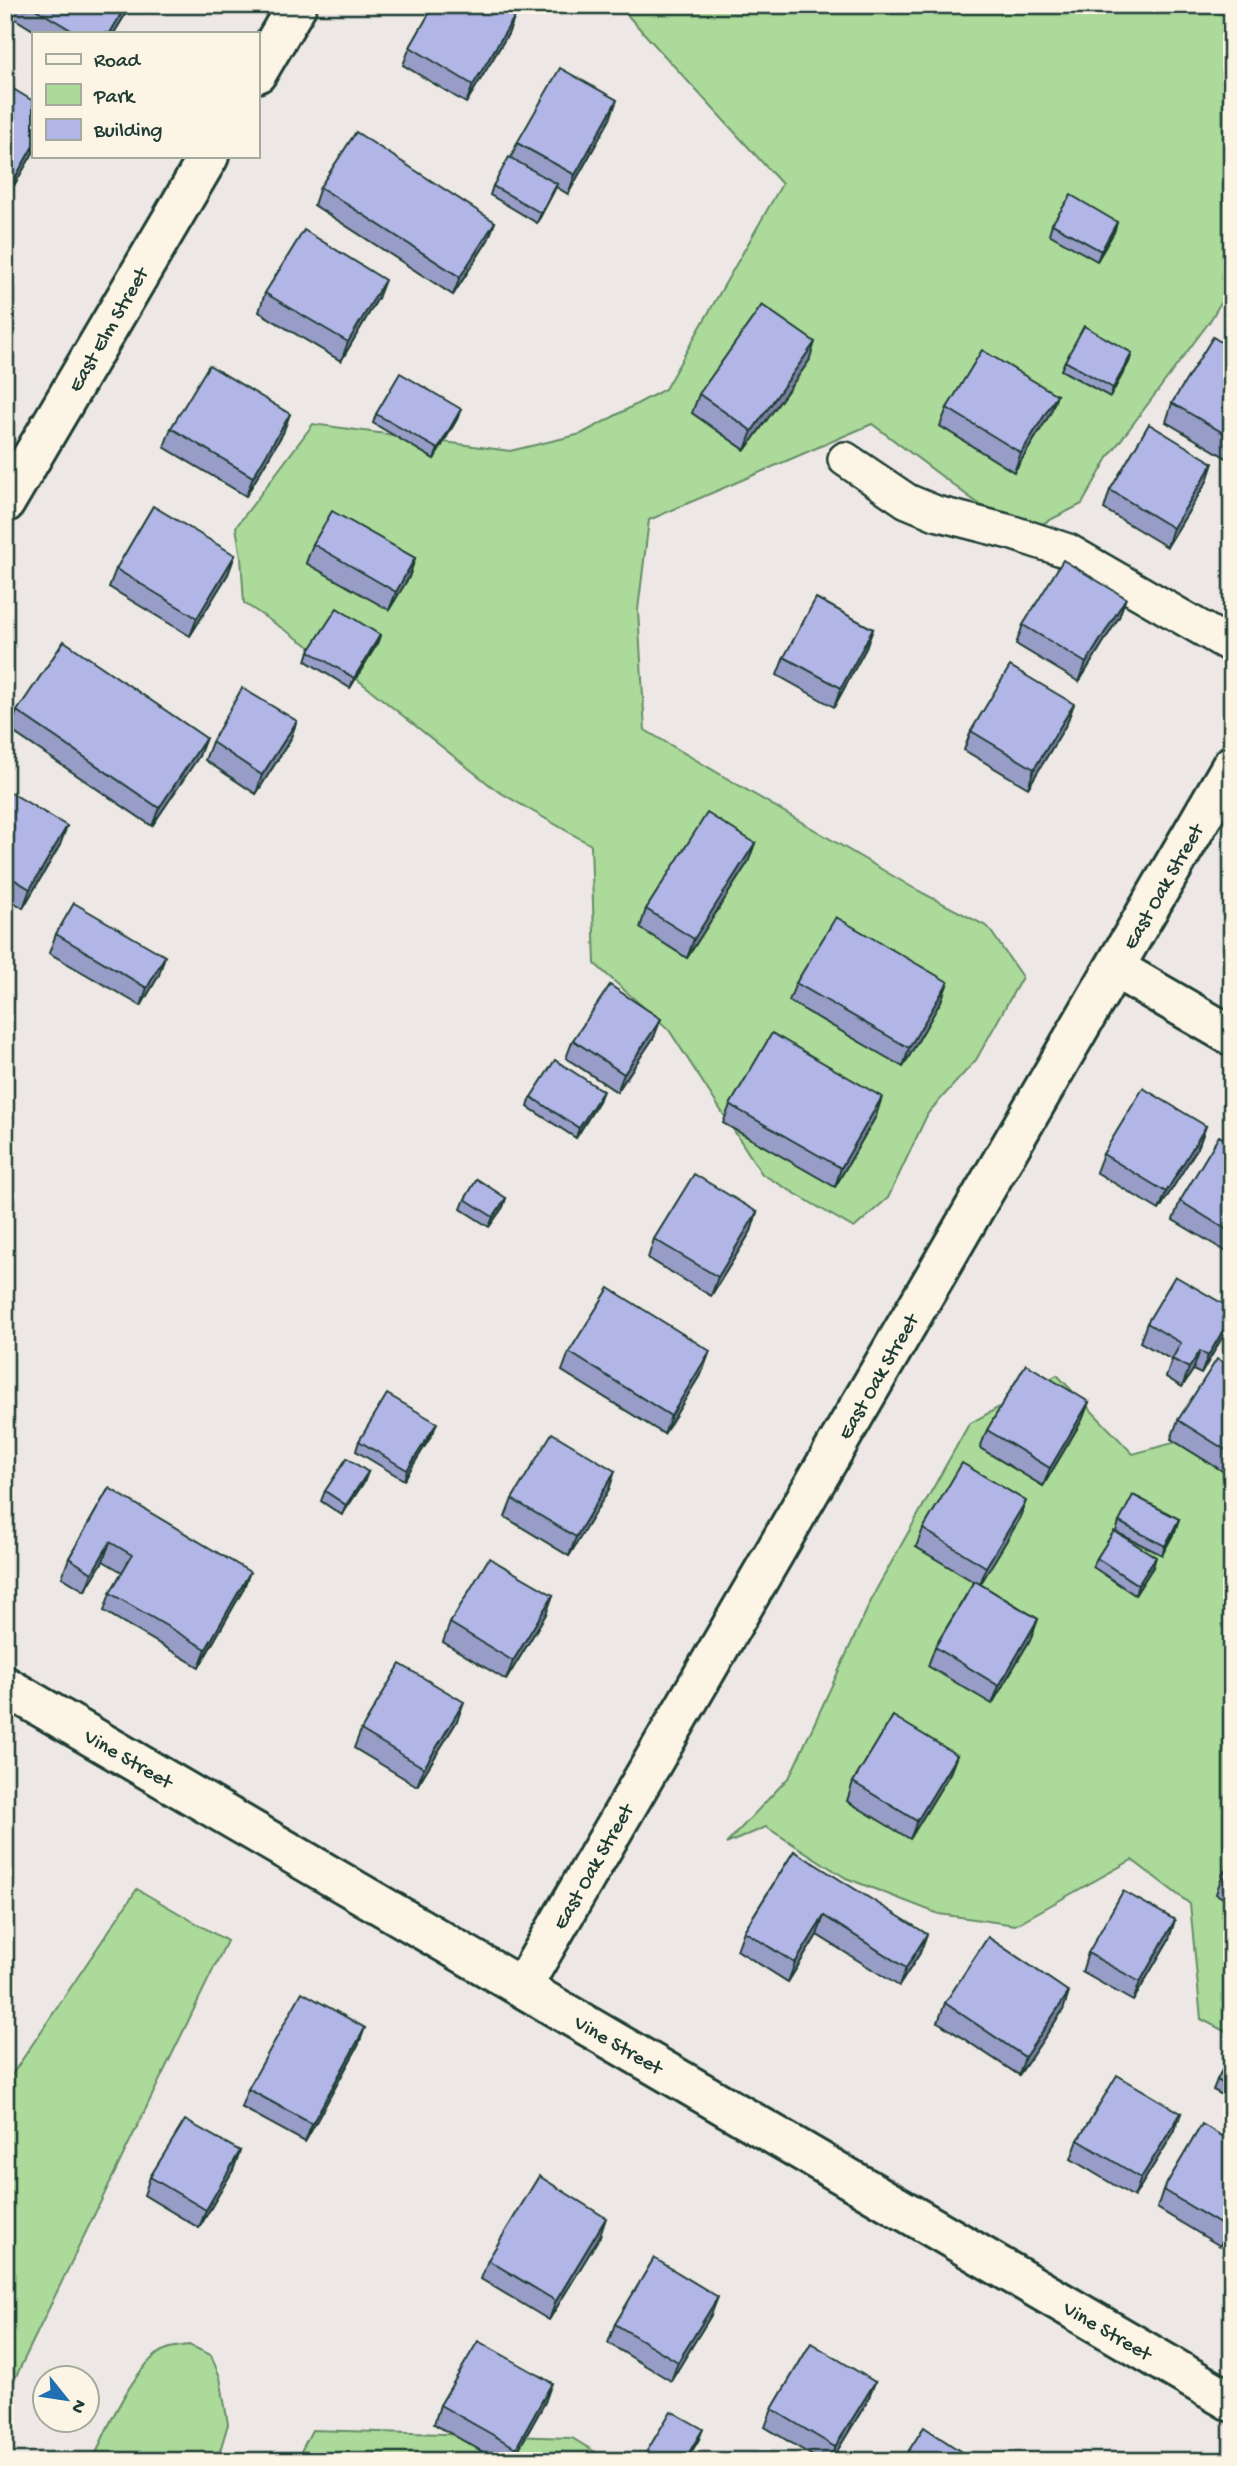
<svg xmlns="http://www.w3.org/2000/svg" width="1237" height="2466" viewBox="0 0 1237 2466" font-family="'Gochi Hand',sans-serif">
<rect width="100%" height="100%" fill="#ede8e5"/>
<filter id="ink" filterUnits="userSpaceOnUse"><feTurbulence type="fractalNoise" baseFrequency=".0143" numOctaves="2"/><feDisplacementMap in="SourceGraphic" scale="14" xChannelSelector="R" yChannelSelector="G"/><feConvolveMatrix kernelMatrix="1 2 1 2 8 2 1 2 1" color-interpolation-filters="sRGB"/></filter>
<g filter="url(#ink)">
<!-- green -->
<g fill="#abda9a" stroke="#658c67" stroke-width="2">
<polygon points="618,5 1232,5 1232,283 1210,321 1109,456 1082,504 1020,535 872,424 649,520 638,610 645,730 915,889 988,927 1022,977 976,1060 928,1113 888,1198 854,1228 762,1174 669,1030 595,964 591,845 496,790 348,672 244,603 241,557 236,527 313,424 510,451 581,434 665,389 782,184"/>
<polygon points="1057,1375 1133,1454 1232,1427 1232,2035 1201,2019 1190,1904 1132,1860 1015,1925 939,1914 846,1878 766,1827 726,1844 790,1776 876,1590 969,1424"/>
<polygon points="137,1889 227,1941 5,2399 5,2085"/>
<path d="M 189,2345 L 211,2355 L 220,2377 L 228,2424 L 217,2461 L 93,2461 C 104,2433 138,2358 167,2349 C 174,2346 182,2346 189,2345 Z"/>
<polygon points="312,2430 572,2438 610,2461 296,2461"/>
</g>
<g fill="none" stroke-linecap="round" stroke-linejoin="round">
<defs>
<polyline id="lane" points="845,459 907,501 936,513 1010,532 1068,551 1232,646"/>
<g id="street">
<polyline points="257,73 297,5"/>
<polyline points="5,503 209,156"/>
<polyline points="1115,968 1232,1036"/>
<polyline points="5,1686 1232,2402"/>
<polyline points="522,1987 1232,765"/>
</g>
</defs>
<!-- lane casing -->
<use href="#lane" stroke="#1f3d34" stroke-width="38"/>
<!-- street casing -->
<use href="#street" stroke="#1f3d34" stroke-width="44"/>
<!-- lane -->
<use href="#lane" stroke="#fcf5e5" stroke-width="33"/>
<!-- street -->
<use href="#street" stroke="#fcf5e5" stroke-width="38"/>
</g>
<!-- wall -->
<g fill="#989dc7" stroke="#1f3d34" stroke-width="2">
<polygon points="16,5 131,5 114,33 38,33 12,17"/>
<polygon points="515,16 508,34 466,103 403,65 410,47"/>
<polygon points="5,84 33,153 9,194 5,192"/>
<polygon points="610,119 568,194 556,187 537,223 490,195 493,186 511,158 517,143"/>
<polygon points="320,187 495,222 488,240 453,295 314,205"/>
<polygon points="1117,222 1114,232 1097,261 1049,234 1052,224"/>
<polygon points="265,293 378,298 341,361 259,312"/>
<polygon points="1232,306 1232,333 1223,328"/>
<polygon points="1232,349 1232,456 1230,460 1166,422 1172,403"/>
<polygon points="1132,353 1129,362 1110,397 1061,370 1065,361"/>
<polygon points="809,361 745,450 692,413 699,394"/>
<polygon points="1057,395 1050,414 1014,472 940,426 947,408"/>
<polygon points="461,409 457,419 434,459 373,423 376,414"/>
<polygon points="171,428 283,433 246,496 164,447"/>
<polygon points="1207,481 1167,547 1104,509 1110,490"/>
<polygon points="313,544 415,558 409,577 389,610 306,563"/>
<polygon points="235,555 228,574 190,636 109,587 116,569"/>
<polygon points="1119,617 1079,682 1016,644 1023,625"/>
<polygon points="873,629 866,648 834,707 777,675 784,657"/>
<polygon points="380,635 377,644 350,688 306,661 309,651"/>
<polygon points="17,711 199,756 152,826 10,730"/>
<polygon points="1067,723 1028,788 964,750 971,731"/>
<polygon points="290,740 256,794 205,760 212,742"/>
<polygon points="5,789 60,845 23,908 5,897"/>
<polygon points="755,843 748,862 687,958 640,928 646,909"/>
<polygon points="56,934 159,975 141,1006 49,953"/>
<polygon points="948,982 941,1001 903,1067 789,1001 796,983"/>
<polygon points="654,1037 617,1092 566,1058 573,1040"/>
<polygon points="531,1097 599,1101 576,1138 528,1107"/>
<polygon points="730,1105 876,1116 835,1187 723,1123"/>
<polygon points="1206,1126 1199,1145 1159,1210 1096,1172 1103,1154"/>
<polygon points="1232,1143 1232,1255 1173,1220 1180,1201"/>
<polygon points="506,1198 503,1207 489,1227 461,1209 465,1199"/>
<polygon points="757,1212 751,1231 711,1296 648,1258 654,1239"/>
<polygon points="1232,1309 1232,1317 1227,1329 1201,1374 1193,1370 1182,1387 1166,1377 1172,1360 1140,1342 1147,1323"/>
<polygon points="569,1352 703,1370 664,1434 562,1371"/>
<polygon points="1232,1368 1232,1477 1171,1439 1178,1420"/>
<polygon points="1089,1402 1082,1420 1043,1486 980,1448 987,1430"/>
<polygon points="433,1433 404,1480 356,1451 359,1441"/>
<polygon points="615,1471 609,1489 569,1556 505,1517 512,1499"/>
<polygon points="368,1472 364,1482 342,1515 321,1501 325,1491"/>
<polygon points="109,1488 243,1590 199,1667 104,1611 110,1593 122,1572 103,1561 85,1591 62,1577 69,1558"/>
<polygon points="1179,1519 1176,1529 1162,1555 1118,1533 1153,1567 1135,1595 1093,1567 1097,1558 1116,1532 1119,1522"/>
<polygon points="1019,1520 980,1584 1038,1619 1031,1638 992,1704 928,1666 935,1647 974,1582 916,1547 923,1529"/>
<polygon points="553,1595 546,1614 506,1680 443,1642 450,1623"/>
<polygon points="457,1721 417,1786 354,1748 361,1730"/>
<polygon points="957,1755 950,1773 910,1839 847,1801 853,1782"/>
<polygon points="794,1851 920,1953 899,1986 817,1935 788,1982 737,1950 744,1931"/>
<polygon points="1232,1860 1232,1903 1216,1894 1222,1876"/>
<polygon points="1169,1939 1133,2001 1082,1972 1088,1953"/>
<polygon points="1069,1992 1063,2010 1019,2075 938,2022 945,2003"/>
<polygon points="358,2046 305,2142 241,2107 248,2089"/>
<polygon points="1232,2051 1232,2100 1213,2090 1217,2080"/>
<polygon points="1181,2113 1174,2132 1134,2197 1071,2159 1078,2140"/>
<polygon points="1232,2142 1232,2227 1220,2246 1157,2208 1163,2190"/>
<polygon points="240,2151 233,2170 199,2228 144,2195 150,2177"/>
<polygon points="600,2236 549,2320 481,2279 488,2260"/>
<polygon points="711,2315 671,2381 608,2343 615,2324"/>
<polygon points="875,2382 868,2400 831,2461 821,2461 765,2427 772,2409"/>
<polygon points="545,2402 512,2461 499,2461 434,2424 440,2405"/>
<polygon points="699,2439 686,2461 642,2461 644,2456"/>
</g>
<!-- shaded-wall -->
<g fill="#7c7fa2" stroke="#1f3d34" stroke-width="2">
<polygon points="126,5 131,5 114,33 110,33"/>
<polygon points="515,16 508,34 466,103 473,85"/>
<polygon points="617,100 610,119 568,194 575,175"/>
<polygon points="33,146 33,153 9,194 16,176"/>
<polygon points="557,184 553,193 537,223 541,213"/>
<polygon points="495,222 488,240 453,295 460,277"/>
<polygon points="1117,222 1114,232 1097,261 1101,251"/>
<polygon points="385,280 378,298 341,361 348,342"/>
<polygon points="815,342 809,361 745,450 752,431"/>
<polygon points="1132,353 1129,362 1110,397 1113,388"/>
<polygon points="1057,395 1050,414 1014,472 1021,453"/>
<polygon points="461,409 457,419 434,459 438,449"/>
<polygon points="290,414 283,433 246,496 253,477"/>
<polygon points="1213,463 1207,481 1167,547 1173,528"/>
<polygon points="235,555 228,574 190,636 197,618"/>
<polygon points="415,558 409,577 389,610 396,592"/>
<polygon points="1126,598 1119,617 1079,682 1086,663"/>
<polygon points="873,629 866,648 834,707 841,688"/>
<polygon points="380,635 377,644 350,688 354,678"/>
<polygon points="1074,704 1067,723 1028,788 1034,769"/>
<polygon points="297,721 290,740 256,794 262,775"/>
<polygon points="206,738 199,756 152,826 159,808"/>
<polygon points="67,826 60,845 23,908 30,889"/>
<polygon points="755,843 748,862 687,958 694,939"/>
<polygon points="165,956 159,975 141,1006 147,988"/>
<polygon points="948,982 941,1001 903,1067 909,1048"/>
<polygon points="661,1019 654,1037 617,1092 624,1074"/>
<polygon points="603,1091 599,1101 576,1138 579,1128"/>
<polygon points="882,1097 876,1116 835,1187 841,1168"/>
<polygon points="1206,1126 1199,1145 1159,1210 1166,1192"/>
<polygon points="506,1198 503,1207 489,1227 493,1217"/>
<polygon points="757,1212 751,1231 711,1296 718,1277"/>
<polygon points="1232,1315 1227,1329 1201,1374 1208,1356"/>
<polygon points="710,1351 703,1370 664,1434 671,1416"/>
<polygon points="1200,1351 1193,1370 1182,1387 1189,1368"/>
<polygon points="1089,1402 1082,1420 1043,1486 1050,1468"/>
<polygon points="437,1423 433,1433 404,1480 407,1470"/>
<polygon points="615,1471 609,1489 569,1556 576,1537"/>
<polygon points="368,1472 364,1482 342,1515 346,1505"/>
<polygon points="1026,1501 1019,1520 980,1585 986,1567"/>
<polygon points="1179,1519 1176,1529 1162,1555 1165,1546"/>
<polygon points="110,1542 103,1561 85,1591 92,1573"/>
<polygon points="1156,1557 1153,1567 1135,1595 1138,1585"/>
<polygon points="250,1572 243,1590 199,1667 206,1649"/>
<polygon points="553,1595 546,1614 506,1680 513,1661"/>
<polygon points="1038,1619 1031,1638 992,1704 999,1686"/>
<polygon points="464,1702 457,1721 417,1786 424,1768"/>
<polygon points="957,1755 950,1773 910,1839 917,1821"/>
<polygon points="824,1916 817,1935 788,1982 795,1963"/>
<polygon points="1175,1920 1169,1939 1133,2001 1140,1982"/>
<polygon points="927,1934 920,1953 899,1986 906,1968"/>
<polygon points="1069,1992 1063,2010 1019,2075 1025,2057"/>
<polygon points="365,2028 358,2046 305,2142 312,2124"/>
<polygon points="1181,2113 1174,2132 1134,2197 1141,2178"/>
<polygon points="240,2151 233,2170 199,2228 206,2210"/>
<polygon points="606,2218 600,2236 549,2320 556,2301"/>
<polygon points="1232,2219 1232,2227 1220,2246 1227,2228"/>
<polygon points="718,2297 711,2315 671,2381 678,2362"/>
<polygon points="875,2382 868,2400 831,2461 830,2461 835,2447"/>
<polygon points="552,2383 545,2402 512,2461 511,2461 516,2448"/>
<polygon points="703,2429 699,2439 686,2461 684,2461"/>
</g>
<!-- building -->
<g fill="#b1b6e7" stroke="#1f3d34" stroke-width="2">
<polygon points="29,5 126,5 110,33 76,33"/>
<polygon points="434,5 498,5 515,16 473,85 410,47"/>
<polygon points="560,68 617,100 575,175 517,143"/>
<polygon points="5,84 33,101 33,146 16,176 5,169"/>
<polygon points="356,132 495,222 460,277 320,187"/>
<polygon points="509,157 557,184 541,213 493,186"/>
<polygon points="1071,195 1117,222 1101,251 1052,224"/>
<polygon points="304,230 385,280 348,342 265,293"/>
<polygon points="762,305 815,342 752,431 699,394"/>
<polygon points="1084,326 1132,353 1113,388 1065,361"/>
<polygon points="1213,337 1232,349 1232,438 1172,403"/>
<polygon points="982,350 1057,395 1021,453 947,408"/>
<polygon points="209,365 290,414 253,477 171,428"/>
<polygon points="400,373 461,409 438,449 376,414"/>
<polygon points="1149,424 1213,463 1173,528 1110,490"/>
<polygon points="153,506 235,555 197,618 116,569"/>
<polygon points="332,511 415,558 396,592 313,544"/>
<polygon points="1063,560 1126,598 1086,663 1023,625"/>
<polygon points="816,598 873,629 841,688 784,657"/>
<polygon points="337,608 380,635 354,678 309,651"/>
<polygon points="64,641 206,738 159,808 17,711"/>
<polygon points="1010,666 1074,704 1034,769 971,731"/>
<polygon points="242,688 297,721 262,775 212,742"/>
<polygon points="5,789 67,826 30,889 5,874"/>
<polygon points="707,813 755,843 694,939 646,909"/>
<polygon points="74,903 165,956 147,988 56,934"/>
<polygon points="836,917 948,982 909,1048 796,983"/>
<polygon points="610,985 661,1019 624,1074 573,1040"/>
<polygon points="772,1033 882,1097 841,1168 730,1105"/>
<polygon points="555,1060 603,1091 579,1128 531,1097"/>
<polygon points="1143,1088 1206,1126 1166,1192 1103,1154"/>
<polygon points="1219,1136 1232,1143 1232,1233 1180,1201"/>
<polygon points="694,1174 757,1212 718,1277 654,1239"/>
<polygon points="477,1179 506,1198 493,1217 465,1199"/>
<polygon points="1175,1276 1232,1309 1232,1315 1208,1356 1200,1351 1189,1368 1172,1359 1181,1343 1147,1323"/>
<polygon points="609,1288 710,1351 671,1416 569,1352"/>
<polygon points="1217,1359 1232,1368 1232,1454 1178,1420"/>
<polygon points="1026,1364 1089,1402 1050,1468 987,1430"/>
<polygon points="387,1394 437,1423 407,1470 359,1441"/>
<polygon points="552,1433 615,1471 576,1537 512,1499"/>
<polygon points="347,1458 368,1472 346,1505 325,1491"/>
<polygon points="962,1463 1026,1501 986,1567 923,1529"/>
<polygon points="109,1488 250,1572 206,1649 110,1593 132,1555 110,1542 92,1573 69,1558"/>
<polygon points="1133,1495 1179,1519 1165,1546 1119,1522"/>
<polygon points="1114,1531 1156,1557 1138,1585 1097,1558"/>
<polygon points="489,1558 553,1595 513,1661 450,1623"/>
<polygon points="975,1581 1038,1619 999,1686 935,1647"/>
<polygon points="400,1664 464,1702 424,1768 361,1730"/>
<polygon points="893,1716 957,1755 917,1821 853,1782"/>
<polygon points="794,1851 927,1934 906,1968 824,1916 795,1963 744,1931"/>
<polygon points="1232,1860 1232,1881 1222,1876"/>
<polygon points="1123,1891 1175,1920 1140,1982 1088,1953"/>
<polygon points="988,1937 1069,1992 1025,2057 945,2003"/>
<polygon points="302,1992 365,2028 312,2124 248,2089"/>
<polygon points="1232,2051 1232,2088 1217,2080"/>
<polygon points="1117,2075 1181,2113 1141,2178 1078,2140"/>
<polygon points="185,2120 240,2151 206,2210 150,2177"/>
<polygon points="1202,2124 1232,2142 1232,2219 1227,2228 1163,2190"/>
<polygon points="539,2176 606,2218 556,2301 488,2260"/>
<polygon points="654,2258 718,2297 678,2362 615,2324"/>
<polygon points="478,2341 552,2383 516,2448 440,2405"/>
<polygon points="811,2343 875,2382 835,2447 772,2409"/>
<polygon points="671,2411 703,2429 684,2461 653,2461 644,2456"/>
<polygon points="924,2427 975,2461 902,2461"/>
</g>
</g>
<g text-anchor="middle" stroke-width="5" stroke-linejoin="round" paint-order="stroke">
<!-- street labels -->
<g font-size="21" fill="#1f3d34" stroke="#fcf5e5">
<text transform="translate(107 329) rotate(-60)" y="7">East Elm Street</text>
<text transform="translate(1162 886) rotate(-60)" y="7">East Oak Street</text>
<text transform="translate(877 1376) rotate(-60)" y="7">East Oak Street</text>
<text transform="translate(129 1758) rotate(30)" y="7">Vine Street</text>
<text transform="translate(592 1866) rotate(-60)" y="7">East Oak Street</text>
<text transform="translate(619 2044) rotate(30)" y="7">Vine Street</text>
<text transform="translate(1108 2330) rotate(30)" y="7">Vine Street</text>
</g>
</g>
<!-- margin -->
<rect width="1237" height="2466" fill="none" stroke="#fcf5e5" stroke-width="28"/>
<rect x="14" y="14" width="1209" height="2438" fill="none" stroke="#1f3d34" stroke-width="2.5" filter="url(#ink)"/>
<!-- legend -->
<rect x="32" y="32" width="228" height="126" fill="#fcf5e5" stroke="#a4ab9e" stroke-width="2"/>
<rect x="46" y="54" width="35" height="10" fill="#fcf5e5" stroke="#a4ab9e" stroke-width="2"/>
<text x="94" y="66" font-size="21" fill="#1f3d34">Road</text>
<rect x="46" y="84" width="35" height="21" fill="#abda9a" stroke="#a4ab9e" stroke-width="2"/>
<text x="94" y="102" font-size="21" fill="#1f3d34">Park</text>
<rect x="46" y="119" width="35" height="21" fill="#b1b6e7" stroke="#a4ab9e" stroke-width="2"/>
<text x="94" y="136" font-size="21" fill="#1f3d34">Building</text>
<!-- north arrow -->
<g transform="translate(66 2399) rotate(120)"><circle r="33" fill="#fcf5e5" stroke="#a4ab9e" stroke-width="2"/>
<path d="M0-5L12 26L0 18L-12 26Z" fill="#1f6fb2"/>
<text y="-10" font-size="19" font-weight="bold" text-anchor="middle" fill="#1f3d34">N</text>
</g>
</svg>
